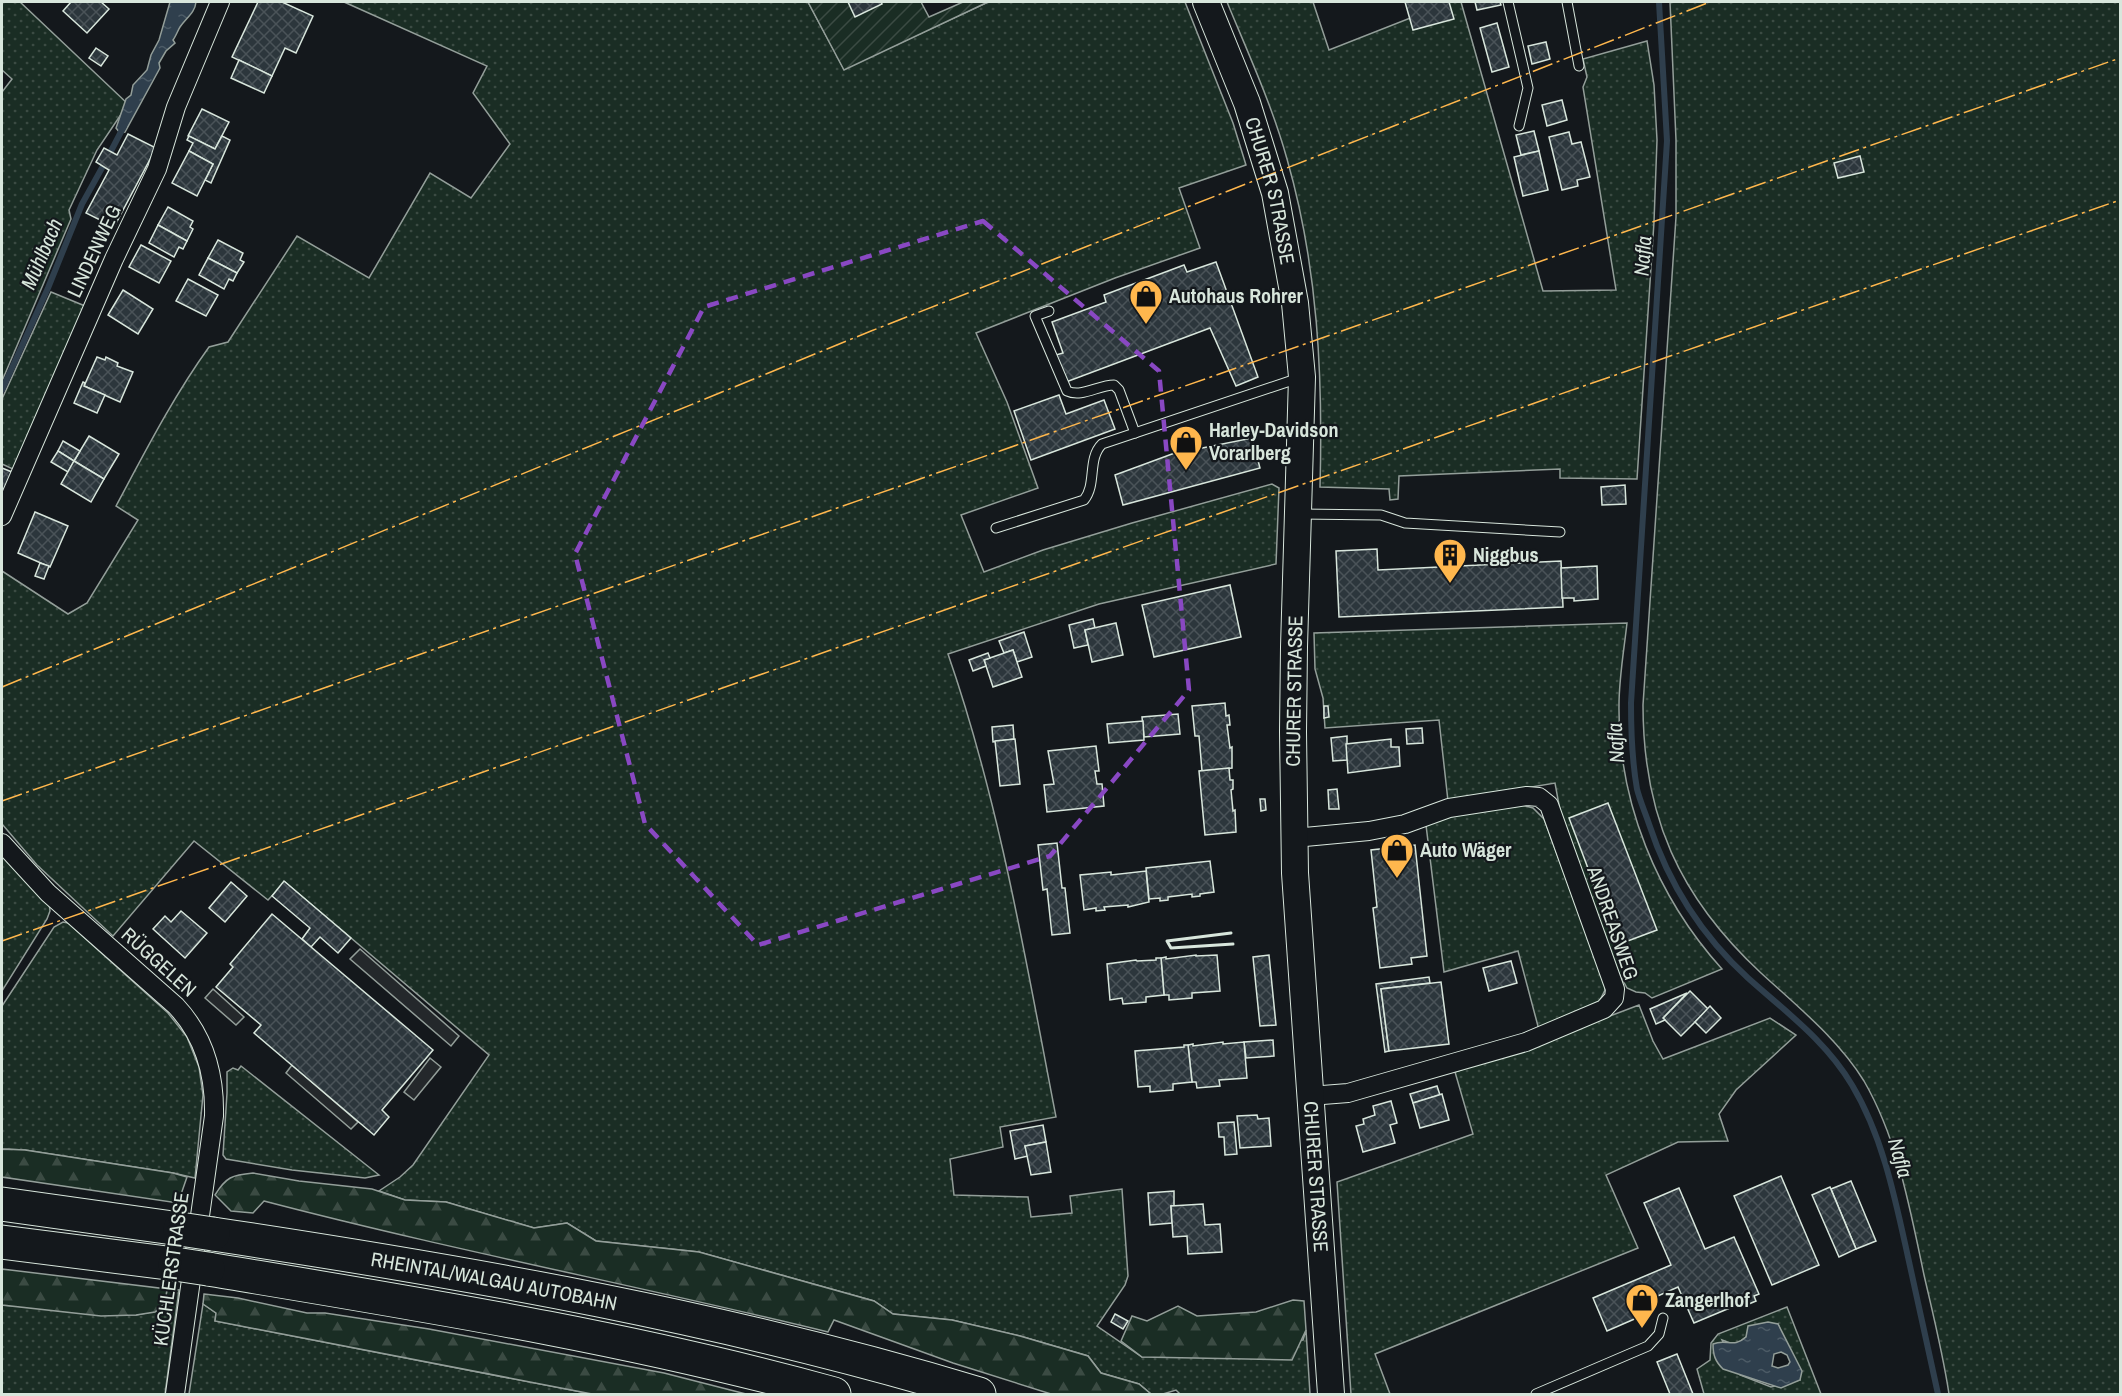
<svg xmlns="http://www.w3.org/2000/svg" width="2122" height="1396" viewBox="0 0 2122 1396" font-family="'Archivo Narrow',sans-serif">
<defs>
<pattern id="grass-dots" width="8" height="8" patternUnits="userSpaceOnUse" patternTransform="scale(1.5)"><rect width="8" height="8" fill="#1a2d24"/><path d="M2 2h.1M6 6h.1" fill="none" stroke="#3b4b43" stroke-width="1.8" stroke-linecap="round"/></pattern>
<pattern id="forest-firs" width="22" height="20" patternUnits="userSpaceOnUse" patternTransform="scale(1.5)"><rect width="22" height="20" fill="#1a2d24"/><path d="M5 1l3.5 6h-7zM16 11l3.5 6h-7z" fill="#3b4b43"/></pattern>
<pattern id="garden-furrows" width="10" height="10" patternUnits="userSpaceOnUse" patternTransform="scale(1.5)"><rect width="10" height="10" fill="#1a2d24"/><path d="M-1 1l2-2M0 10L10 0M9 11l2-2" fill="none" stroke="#3b4b43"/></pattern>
<pattern id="water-ripples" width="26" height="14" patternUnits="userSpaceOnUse" patternTransform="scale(1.5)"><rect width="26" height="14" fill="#2f3f4d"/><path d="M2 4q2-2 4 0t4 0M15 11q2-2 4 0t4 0" fill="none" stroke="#4c5b66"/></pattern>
<pattern id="building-cross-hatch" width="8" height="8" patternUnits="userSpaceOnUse" patternTransform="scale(1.5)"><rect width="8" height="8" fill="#2c363c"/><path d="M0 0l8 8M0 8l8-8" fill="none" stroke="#4a5358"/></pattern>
</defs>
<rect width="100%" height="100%" fill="#14181c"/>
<!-- grass -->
<g fill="url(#grass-dots)" stroke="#939e99" stroke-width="1.5" fill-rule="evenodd">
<polygon points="2,2 20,2 128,104 97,150 69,210 71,219 2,381 2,92 12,79 2,70"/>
<path d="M 344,2 L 808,2 L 844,69 L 988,2 L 1185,2 L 1233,123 L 1246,165 L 1179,188 L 1200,248 L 1115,278 L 976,333 L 1007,402 L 1038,488 L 961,515 L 984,572 L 1043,550 L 1132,523 L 1272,484 L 1279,488 L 1276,564 L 1099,604 L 948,654 C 1000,804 1026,962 1056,1117 L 1000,1127 L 1003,1147 L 950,1159 L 954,1195 L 1028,1197 L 1031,1217 L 1072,1213 L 1070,1196 L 1122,1189 L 1128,1276 L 1125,1285 L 1097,1326 L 1142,1357 L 1303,1340 L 1306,1330 L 1310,1394 L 1180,1394 L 1176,1390 L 1163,1394 L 1151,1394 L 1139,1384 L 1101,1373 L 1088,1356 L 1020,1336 L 952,1320 L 893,1314 L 874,1301 L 699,1252 L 596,1241 L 567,1223 L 534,1228 L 446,1202 L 405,1200 L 379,1191 L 400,1177 L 413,1165 L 489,1055 L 285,882 L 268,900 L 194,841 L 113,936 L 37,865 L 2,824 L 2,571 L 68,614 L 87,603 L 138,520 L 116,506 C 145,452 173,397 209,347 L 228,342 L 297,236 L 369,278 L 430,173 L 471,198 L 510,144 L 473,93 L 487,66 Z"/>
<path d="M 1227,2 L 1313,2 L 1329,50 L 1451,2 L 1461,2 L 1543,291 L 1616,290 L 1583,87 L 1587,77 L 1583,59 L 1647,41 L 1654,85 L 1657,140 L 1654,222 L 1637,479 L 1560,478 L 1560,469 L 1399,476 L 1398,499 L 1390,500 L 1389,489 L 1320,487 C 1323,376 1318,267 1287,159 C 1272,105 1248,53 1227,2 Z"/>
<path d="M 1670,2 L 2120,2 L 2120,1394 L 1949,1394 C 1943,1354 1933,1314 1924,1275 C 1910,1209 1898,1140 1864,1081 C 1838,1039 1797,1006 1761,973 C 1679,897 1643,816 1643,705 L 1676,217 L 1676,140 Z"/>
<polygon points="51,292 85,306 15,470 2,464 2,399"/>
<path d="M 1627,623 C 1624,650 1619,678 1619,705 C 1618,802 1657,897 1722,969 L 1652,998 L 1645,993 L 1636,992 L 1627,988 L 1614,964 L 1564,832 L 1555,783 L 1448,801 L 1439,720 L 1325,728 L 1323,698 L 1315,669 L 1314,633 Z"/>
<polygon points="1522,805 1533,808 1544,819 1605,984 1605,990 1599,1002 1539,1030 1518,951 1444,972 1426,825 1453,816"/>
<polygon points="2,854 49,903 50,911 47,919 2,991"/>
<polygon points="63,922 68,923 168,1013 187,1037 199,1067 203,1095 195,1178 173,1173 25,1150 2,1149 2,1006 54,927"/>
<polygon points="1639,1005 1653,1041 1663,1059 1770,1018 1796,1035 1736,1090 1719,1114 1728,1141 1678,1142 1606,1175 1638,1248 1375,1354 1390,1394 1351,1394 1337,1182 1473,1134 1455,1072 1573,1030"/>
<polygon points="241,1066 379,1175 365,1178 292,1170 226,1159 223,1155 227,1093 227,1072 233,1068 238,1070"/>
<polygon points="167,1289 179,1290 165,1394 2,1394 2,1305 136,1315 156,1311 165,1303"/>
<polygon points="203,1304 216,1313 215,1321 592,1394 189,1394"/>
<path d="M 1787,1307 L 1821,1394 L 1704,1394 L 1697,1369 L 1710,1360 L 1711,1343 L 1718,1334 ZM 1778,1324 L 1800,1380 L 1771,1387 L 1740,1375 L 1722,1340 L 1735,1345 L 1746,1337 Z"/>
</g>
<!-- forest -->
<g fill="url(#forest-firs)" stroke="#939e99" stroke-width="1.5">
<polygon points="2,1149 25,1150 173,1173 187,1177 178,1203 2,1177"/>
<path d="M 253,1173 L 299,1181 L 372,1189 L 405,1200 L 446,1202 L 534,1228 L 567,1223 L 596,1241 L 699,1252 L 874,1301 L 893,1314 L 952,1320 L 1020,1336 L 1088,1356 L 1101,1373 L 1139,1384 L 1151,1394 L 1051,1394 L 953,1363 L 834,1320 L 828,1332 C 640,1286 451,1250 264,1201 L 253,1213 L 231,1211 L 215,1195 C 226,1177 232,1175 253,1173 Z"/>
<polygon points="2,1269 167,1289 165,1303 155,1312 136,1315 101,1316 2,1305"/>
<polygon points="204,1294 238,1298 307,1313 325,1313 429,1329 664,1373 746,1394 592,1394 215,1321 216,1313 203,1304"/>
<polygon points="1293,1300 1304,1301 1306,1330 1292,1360 1142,1357 1121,1341 1132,1316 1147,1321 1178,1306 1197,1316 1256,1312"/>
</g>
<!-- garden -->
<polygon fill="url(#garden-furrows)" stroke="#939e99" stroke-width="1.5" points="808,2 921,2 929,17 963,2 988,2 844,70"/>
<!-- parking -->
<g fill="#24282b" stroke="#939e99" stroke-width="1.5">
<polygon points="360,949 459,1036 451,1046 350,959"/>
<polygon points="213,989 244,1017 236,1025 205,998"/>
<polygon points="430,1058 441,1067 414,1100 404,1092"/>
<polygon points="292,1065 358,1122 351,1129 286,1073"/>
</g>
<!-- water -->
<g fill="url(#water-ripples)" stroke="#939e99" stroke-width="1.5" fill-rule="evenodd">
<path d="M 170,2 L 196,2 C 195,13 186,18 180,27 C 178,30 176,36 173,40 L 175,43 L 166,51 L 159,63 L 160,68 L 125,132 L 120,133 L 116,128 L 126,99 L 131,95 L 133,85 L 147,70 L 151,55 L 159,40 Z"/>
<path d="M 1768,1322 L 1778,1324 L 1802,1371 L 1800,1380 L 1781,1388 L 1723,1369 C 1715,1361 1713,1355 1713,1344 C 1727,1338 1733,1349 1746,1337 L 1748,1326 ZM 1781,1352 L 1787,1355 L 1790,1362 L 1788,1365 L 1778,1368 L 1772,1366 L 1774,1354 Z"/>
</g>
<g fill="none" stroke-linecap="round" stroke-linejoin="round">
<!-- stream -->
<g stroke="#2f3f4d" stroke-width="6">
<path d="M 1659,2 L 1667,141 L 1631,703 C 1631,732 1632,761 1637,789 C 1640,801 1645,812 1649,824 C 1669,885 1701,935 1748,978 C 1786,1012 1826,1041 1852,1085 C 1883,1137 1895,1198 1908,1257 C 1918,1303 1928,1349 1938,1394"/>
<polyline points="111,151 124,126"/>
<polyline points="2,390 48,288 82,204 103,166"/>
</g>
</g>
<!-- building -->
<g fill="url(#building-cross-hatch)" stroke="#d8e6dc" stroke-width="1.5">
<polygon points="71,2 101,2 109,9 87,33 63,11"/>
<polygon points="258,2 282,2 313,16 296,53 285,48 272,76 232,57"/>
<polygon points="848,2 881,2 882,4 855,17"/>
<polygon points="1405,2 1449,2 1454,19 1413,30"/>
<polygon points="1475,2 1500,2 1501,5 1477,10"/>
<polygon points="1497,23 1509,67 1492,72 1480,28"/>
<polygon points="1546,42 1550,59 1532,64 1528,46"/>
<polygon points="96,48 108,56 101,66 89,58"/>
<polygon points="239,60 272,76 264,93 231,78"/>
<polygon points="1562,100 1567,120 1547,126 1542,105"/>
<polygon points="202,109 229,122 215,149 188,136"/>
<polygon points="1534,131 1539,151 1521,155 1516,135"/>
<polygon points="1569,132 1572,144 1581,142 1590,177 1577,180 1578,186 1562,190 1549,137"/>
<polygon points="128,134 156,148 114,227 86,213 109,170 96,162 104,148 117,155"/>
<polygon points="189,136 215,149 222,136 230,140 211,183 205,180 213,164 189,151 193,143 187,140"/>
<polygon points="189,151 213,164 197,196 172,183"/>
<polygon points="1539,151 1548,190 1523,196 1514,157"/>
<polygon points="1860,156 1864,172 1838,178 1834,163"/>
<polygon points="168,207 193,221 190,227 193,229 187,241 158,225"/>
<polygon points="158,225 187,241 183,249 179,247 174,257 149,243"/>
<polygon points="218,240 243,253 240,260 244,262 237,273 208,258"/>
<polygon points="141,245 171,261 159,283 129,267"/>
<polygon points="208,258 237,273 233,281 229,279 224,289 199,275"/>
<polygon points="1216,262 1258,377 1236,386 1210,328 1066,382 1056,355 1063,353 1052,322 1106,302 1104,295 1184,265 1187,272"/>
<polygon points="188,279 218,295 206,316 176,301"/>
<polygon points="123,290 153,309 138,334 108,315"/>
<polygon points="97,357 105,360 106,357 118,363 117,366 133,372 120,402 84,386"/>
<polygon points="83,382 85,383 84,386 105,395 97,413 74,403"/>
<polygon points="1059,395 1066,414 1104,400 1115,429 1031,460 1014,411"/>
<polygon points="89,436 119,454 104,479 74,461"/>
<polygon points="1252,438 1260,468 1123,505 1115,475 1172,454"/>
<polygon points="63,441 80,451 74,461 58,451"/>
<polygon points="58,451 74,461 68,472 51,462"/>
<polygon points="74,461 104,479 91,502 61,484"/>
<polygon points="2,468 12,472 2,496"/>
<polygon points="1625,485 1626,504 1602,505 1601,487"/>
<polygon points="35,512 68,526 50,567 18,553"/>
<polygon points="1377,549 1378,570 1561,561 1563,607 1339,617 1336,551"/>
<polygon points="40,563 49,566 44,579 35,576"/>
<polygon points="1597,566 1598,599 1574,601 1574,598 1562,598 1561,568"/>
<polygon points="1230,585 1241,637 1154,657 1142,605"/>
<polygon points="1093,619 1095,628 1085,630 1088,645 1074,648 1069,625"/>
<polygon points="1116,623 1123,655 1092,662 1085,630"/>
<polygon points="1024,632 1032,657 1017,662 1013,650 1004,653 999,641"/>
<polygon points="1013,650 1022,677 993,687 984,660"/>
<polygon points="988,653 990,658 984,660 986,666 973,671 969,660"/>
<polygon points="1225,703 1226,716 1229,715 1230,725 1227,725 1230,748 1232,747 1232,768 1202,771 1199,736 1195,736 1192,706"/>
<polygon points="1324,706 1328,706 1329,717 1324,718"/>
<polygon points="1178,714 1180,734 1144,737 1142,717"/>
<polygon points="1143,721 1144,740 1109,743 1107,724"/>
<polygon points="1013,725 1014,739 993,742 992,727"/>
<polygon points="1422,728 1423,743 1407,744 1406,729"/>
<polygon points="1347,736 1347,760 1333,761 1331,738"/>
<polygon points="1015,739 1020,784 1000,786 995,741"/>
<polygon points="1391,739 1391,747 1399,747 1400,766 1348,773 1346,744"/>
<polygon points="1096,746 1099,771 1095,771 1097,784 1102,784 1104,806 1047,812 1044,785 1054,784 1048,751"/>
<polygon points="1229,768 1230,780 1233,780 1233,789 1231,790 1233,811 1235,810 1236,832 1205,835 1199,771"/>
<polygon points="1337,789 1339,809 1329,809 1328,790"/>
<polygon points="1260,799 1265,799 1266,810 1261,811"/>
<polygon points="1608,803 1657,930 1617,945 1569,818"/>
<polygon points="1057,843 1062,888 1065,888 1070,933 1052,935 1047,889 1043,890 1038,845"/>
<polygon points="1415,845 1427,956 1411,958 1412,964 1380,968 1373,908 1377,907 1371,850"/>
<polygon points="1210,861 1214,892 1200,894 1200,896 1192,897 1192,894 1168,897 1168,900 1160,901 1160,898 1149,899 1146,868"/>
<polygon points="1146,871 1149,902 1128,907 1128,905 1104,907 1105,910 1096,911 1096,908 1084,910 1080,875 1111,872 1111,875"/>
<polygon points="284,881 351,938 338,953 320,937 311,947 302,939 310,928 272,896"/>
<polygon points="231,882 247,896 225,922 209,908"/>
<polygon points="181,911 207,933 185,958 153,929 165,916 171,922"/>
<polygon points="272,914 433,1050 382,1110 389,1117 374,1135 254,1033 261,1025 216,987 233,967 230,964"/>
<polygon points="1196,955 1196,956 1217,955 1220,991 1192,993 1192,998 1169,1000 1169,995 1164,995 1161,958 1166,957 1166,959"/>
<polygon points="1269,955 1276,1025 1260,1026 1253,957"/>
<polygon points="1156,958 1161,958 1164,995 1146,997 1146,1002 1123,1004 1122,998 1110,1000 1107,964 1136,960 1137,961 1156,960"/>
<polygon points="1511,961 1517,983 1489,991 1483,968"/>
<polygon points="1429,977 1430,983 1381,989 1389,1051 1385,1052 1376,984"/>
<polygon points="1441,982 1449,1044 1389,1051 1381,989"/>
<polygon points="1690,991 1708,1009 1681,1036 1663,1018"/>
<polygon points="1687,993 1663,1018 1665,1020 1656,1024 1650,1009"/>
<polygon points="1710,1006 1721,1018 1706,1033 1695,1022"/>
<polygon points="1273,1040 1274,1056 1246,1058 1244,1042"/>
<polygon points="1223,1042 1223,1044 1244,1042 1247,1078 1219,1080 1220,1086 1197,1088 1196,1082 1192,1082 1188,1045 1193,1044 1193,1046"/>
<polygon points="1184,1045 1188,1045 1192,1082 1173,1084 1173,1090 1150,1092 1150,1086 1138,1087 1135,1051 1184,1047"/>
<polygon points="1437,1086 1440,1095 1413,1103 1410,1094"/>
<polygon points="1442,1094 1449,1120 1420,1128 1413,1103"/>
<polygon points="1391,1101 1397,1123 1390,1125 1395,1143 1363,1152 1356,1126 1364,1124 1363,1119 1375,1115 1373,1106"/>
<polygon points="1257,1115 1258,1119 1269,1118 1271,1146 1240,1148 1237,1116"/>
<polygon points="1234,1122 1237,1154 1225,1155 1224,1137 1219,1137 1218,1123"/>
<polygon points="1043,1125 1046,1142 1025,1146 1028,1156 1015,1159 1010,1131"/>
<polygon points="1046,1142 1051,1172 1031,1175 1025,1146"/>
<polygon points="1781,1176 1819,1265 1772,1285 1734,1196"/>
<polygon points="1851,1181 1876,1241 1856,1249 1831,1189"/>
<polygon points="1830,1187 1856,1249 1839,1257 1812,1195"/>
<polygon points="1679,1188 1705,1249 1734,1237 1759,1294 1754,1296 1756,1301 1739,1308 1737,1305 1694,1323 1678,1287 1635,1306 1639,1317 1607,1331 1593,1298 1671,1265 1644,1203"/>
<polygon points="1174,1191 1174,1206 1171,1206 1172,1223 1150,1225 1148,1193"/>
<polygon points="1203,1204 1205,1225 1220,1224 1222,1252 1188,1254 1187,1236 1173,1237 1171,1206"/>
<polygon points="1115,1314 1128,1321 1123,1329 1111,1322"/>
<polygon points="1677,1354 1693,1394 1670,1394 1657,1362"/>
</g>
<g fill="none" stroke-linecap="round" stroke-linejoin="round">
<defs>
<g id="service">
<polyline points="1508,2 1528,88 1519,126"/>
<polyline points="1567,2 1579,66"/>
<path d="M 1049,311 L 1035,316 L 1067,391 C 1082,398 1098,385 1114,385 L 1119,390 L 1135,433"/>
<polyline points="1300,514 1381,515 1405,523 1560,532"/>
<path d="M 996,528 L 1084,500 C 1097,484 1087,459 1102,444 L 1299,378"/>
<polyline points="1536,1394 1648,1346 1659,1334 1663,1318"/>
</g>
<g id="minor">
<polyline points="2,516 114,259 157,169 176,107 220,2"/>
<polyline points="1294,838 1369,831 1405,824 1449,808 1527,796 1539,797 1549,805 1615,989 1614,998 1604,1009 1526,1042 1348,1093 1310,1096"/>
<path d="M 2,843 L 48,893 L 176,1006 C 205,1037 215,1074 214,1116 L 175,1394"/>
</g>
<g id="secondary">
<path id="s1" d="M 1206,2 L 1247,103 L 1275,193 L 1295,303 L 1302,377 L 1294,647 L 1293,732 L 1295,873 L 1331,1394"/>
</g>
<g id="motorway">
<polyline points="2,1204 180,1229"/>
<path id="s2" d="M 213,1234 C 472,1273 728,1318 979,1394"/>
<polyline points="2,1242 175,1264"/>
<path d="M 208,1269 C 418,1304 629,1337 834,1394"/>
</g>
</defs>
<!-- service casing -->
<use href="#service" stroke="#d8e6dc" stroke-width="11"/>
<!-- minor casing -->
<use href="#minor" stroke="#d8e6dc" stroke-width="20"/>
<!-- secondary casing -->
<use href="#secondary" stroke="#d8e6dc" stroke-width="28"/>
<!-- motorway casing -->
<use href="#motorway" stroke="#d8e6dc" stroke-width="35"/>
<!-- service -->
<use href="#service" stroke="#14181c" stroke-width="9"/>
<!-- minor -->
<use href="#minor" stroke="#14181c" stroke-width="18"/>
<!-- secondary -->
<use href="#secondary" stroke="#14181c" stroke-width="26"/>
<!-- motorway -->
<use href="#motorway" stroke="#14181c" stroke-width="33"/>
<defs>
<g id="motorway-bridge">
<polyline points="180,1229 213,1234"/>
<polyline points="175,1264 208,1269"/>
</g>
</defs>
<!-- motorway-bridge casing -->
<use href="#motorway-bridge" stroke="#d8e6dc" stroke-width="35" stroke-linecap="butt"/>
<!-- motorway-bridge -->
<use href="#motorway-bridge" stroke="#14181c" stroke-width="33"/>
<!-- wall -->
<polyline stroke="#d8e6dc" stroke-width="3" points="1231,933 1167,941 1171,948 1233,944"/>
<!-- power -->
<g stroke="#ffb74d" stroke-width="1.5" stroke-dasharray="21 4.5 3 4.5" stroke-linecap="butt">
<polyline points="2,687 871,331 1710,2"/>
<polyline points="2,801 2120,58"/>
<polyline points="2,941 1457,430 2120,200"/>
</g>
</g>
<!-- marked area -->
<path fill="none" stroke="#8948c3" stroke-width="4.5" stroke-dasharray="12 8" stroke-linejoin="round" d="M 983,221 L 1159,371 L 1189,690 L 1050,856 L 758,945 L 645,824 L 575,554 L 704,307 Z"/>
<!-- icons -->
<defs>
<symbol id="shop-pin" viewBox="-11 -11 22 30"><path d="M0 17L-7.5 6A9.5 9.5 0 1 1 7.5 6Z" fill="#ffb74d" stroke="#14181c"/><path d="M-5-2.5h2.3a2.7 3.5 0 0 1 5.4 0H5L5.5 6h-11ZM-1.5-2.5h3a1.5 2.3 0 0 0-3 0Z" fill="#111"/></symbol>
<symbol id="building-pin" viewBox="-11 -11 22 30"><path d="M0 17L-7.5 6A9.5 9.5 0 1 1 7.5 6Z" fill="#ffb74d" stroke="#14181c"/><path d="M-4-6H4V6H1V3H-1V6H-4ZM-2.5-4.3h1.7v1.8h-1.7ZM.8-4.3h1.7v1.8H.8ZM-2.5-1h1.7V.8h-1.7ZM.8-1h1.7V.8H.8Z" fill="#111"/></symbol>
</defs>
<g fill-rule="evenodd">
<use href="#shop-pin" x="1127" y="277" width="38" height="52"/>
<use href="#shop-pin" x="1167" y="423" width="38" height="52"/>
<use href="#building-pin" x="1431" y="536" width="38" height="52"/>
<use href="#shop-pin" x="1378" y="831" width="38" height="52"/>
<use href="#shop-pin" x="1623" y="1281" width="38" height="52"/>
</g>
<g text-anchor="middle" stroke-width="4.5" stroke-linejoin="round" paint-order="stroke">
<!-- street labels -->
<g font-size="20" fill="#d8e6dc" stroke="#14181c">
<text dy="7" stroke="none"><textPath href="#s1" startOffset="200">CHURER STRASSE</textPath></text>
<text transform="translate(94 251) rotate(-65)" y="7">LINDENWEG</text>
<text transform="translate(1294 691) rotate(-89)" y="7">CHURER STRASSE</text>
<text transform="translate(1613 923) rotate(71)" y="7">ANDREASWEG</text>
<text transform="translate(159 962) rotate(42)" y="7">RÜGGELEN</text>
<text dy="7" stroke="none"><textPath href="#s1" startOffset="1190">CHURER STRASSE</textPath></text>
<text transform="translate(171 1269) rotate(-82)" y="7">KÜCHLERSTRASSE</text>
<text dy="7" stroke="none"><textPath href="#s2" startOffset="285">RHEINTAL/WALGAU AUTOBAHN</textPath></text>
</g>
<!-- poi labels -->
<g font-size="20" font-weight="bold" fill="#d8e6dc" stroke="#14181c" text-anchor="start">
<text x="1169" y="303">Autohaus Rohrer</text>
<text x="1209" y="437">Harley-Davidson<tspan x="1209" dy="23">Vorarlberg</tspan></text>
<text x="1473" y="562">Niggbus</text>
<text x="1420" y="857">Auto Wäger</text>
<text x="1665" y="1307">Zangerlhof</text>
</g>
<!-- water labels -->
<g font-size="21" font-style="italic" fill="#d8e6dc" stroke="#14181c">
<text transform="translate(42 254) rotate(-67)" y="7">Mühlbach</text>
<text transform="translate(1643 256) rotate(-86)" y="7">Nafla</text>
<text transform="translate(1616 743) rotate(-94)" y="7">Nafla</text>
<text transform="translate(1900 1158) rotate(74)" y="7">Nafla</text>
</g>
</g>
<!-- border -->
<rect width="2122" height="1396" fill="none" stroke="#d8e6dc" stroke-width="6"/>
</svg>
